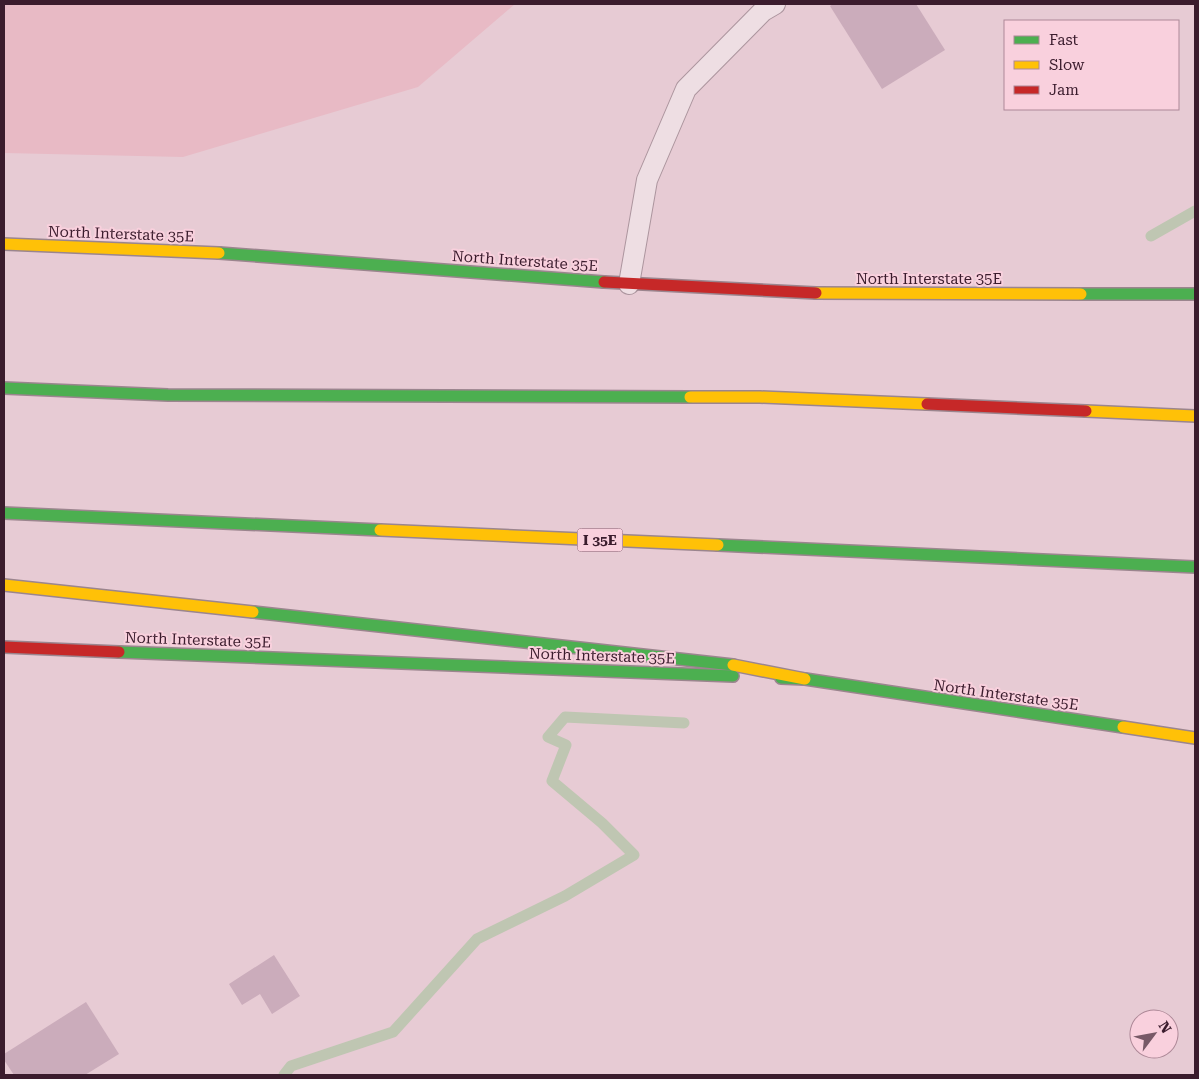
<svg xmlns="http://www.w3.org/2000/svg" width="1199" height="1079" viewBox="0 0 1199 1079" font-family="'Roboto Serif',serif">
<rect width="100%" height="100%" fill="#e7cbd4"/>
<!-- farmland -->
<polygon fill="#e8bac5" points="4,4 515,4 418,87 183,157 4,153"/>
<g fill="none" stroke-linecap="round" stroke-linejoin="round">
<!-- stream -->
<g stroke="#bfc6b2" stroke-width="11">
<polyline points="1151,236 1195,211"/>
<polyline points="284,1075 291,1066 393,1032 477,939 565,896 634,855 602,823 552,781 566,745 548,737 565,717 684,723"/>
</g>
</g>
<!-- building -->
<g fill="#cbacbb">
<polygon points="833,4 916,4 945,50 882,89 830,6"/>
<polygon points="274,955 300,996 272,1014 260,994 242,1005 229,984"/>
<polygon points="86,1002 119,1054 85,1075 14,1075 4,1060 4,1054"/>
</g>
<g fill="none" stroke-linecap="round" stroke-linejoin="round">
<defs>
<polyline id="lane" points="629,284 647,180 686,89 763,11 775,4"/>
<g id="fast">
<polyline points="219,253 604,282"/>
<polyline points="1081,294 1195,294"/>
<polyline points="4,388 168,395 690,397"/>
<polyline points="4,513 380,530"/>
<polyline points="718,545 1195,567"/>
<polyline points="253,612 733,665"/>
<polyline points="119,652 733,676"/>
<polyline points="781,678 805,679 1123,727"/>
</g>
<g id="slow">
<polyline points="4,244 219,253"/>
<polyline points="816,293 1081,294"/>
<polyline points="690,397 760,397 927,404"/>
<polyline points="1086,411 1195,416"/>
<polyline points="380,530 718,545"/>
<polyline points="4,585 253,612"/>
<polyline points="733,665 805,679"/>
<polyline points="1123,727 1195,738"/>
</g>
<g id="jam">
<polyline points="604,282 816,293"/>
<polyline points="927,404 1086,411"/>
<polyline points="4,647 119,652"/>
</g>
</defs>
<!-- lane casing -->
<use href="#lane" stroke="#ac959e" stroke-width="22"/>
<!-- fast casing -->
<use href="#fast" stroke="#9b858e" stroke-width="14"/>
<!-- slow casing -->
<use href="#slow" stroke="#9b858e" stroke-width="14"/>
<!-- jam casing -->
<use href="#jam" stroke="#9b858e" stroke-width="14"/>
<!-- lane -->
<use href="#lane" stroke="#eedee3" stroke-width="20"/>
<!-- fast -->
<use href="#fast" stroke="#4caf50" stroke-width="11"/>
<!-- slow -->
<use href="#slow" stroke="#ffc107" stroke-width="11"/>
<!-- jam -->
<use href="#jam" stroke="#c62828" stroke-width="11"/>
</g>
<g text-anchor="middle" stroke-width="4" stroke-linejoin="round" paint-order="stroke">
<!-- shield labels -->
<rect fill="#f9d0dd" stroke="#745262" stroke-width="1" x="577.5" y="528.5" width="45" height="23" rx="4"/>
<g font-size="14" font-weight="bold" fill="#3b1c2d">
<text x="600" y="545">I 35E</text>
</g>
<!-- street labels -->
<g font-size="15" fill="#3b1c2d" stroke="#f9d0dd">
<text transform="translate(121 234) rotate(2)" y="5">North Interstate 35E</text>
<text transform="translate(525 261) rotate(4)" y="5">North Interstate 35E</text>
<text x="929" y="284">North Interstate 35E</text>
<text transform="translate(198 640) rotate(2)" y="5">North Interstate 35E</text>
<text transform="translate(602 656) rotate(2)" y="5">North Interstate 35E</text>
<text transform="translate(1006 695) rotate(8)" y="5">North Interstate 35E</text>
</g>
</g>
<!-- border -->
<rect width="1199" height="1079" fill="none" stroke="#3b1c2d" stroke-width="10"/>
<!-- legend -->
<rect x="1004" y="20" width="175" height="90" fill="#f9d0dd" stroke="#ad8897"/>
<rect x="1014" y="36" width="25" height="8" fill="#4caf50" stroke="#ad8897"/>
<text x="1049" y="45" font-size="15" fill="#3b1c2d">Fast</text>
<rect x="1014" y="61" width="25" height="8" fill="#ffc107" stroke="#ad8897"/>
<text x="1049" y="70" font-size="15" fill="#3b1c2d">Slow</text>
<rect x="1014" y="86" width="25" height="8" fill="#c62828" stroke="#ad8897"/>
<text x="1049" y="95" font-size="15" fill="#3b1c2d">Jam</text>
<!-- north arrow -->
<g transform="translate(1154 1034) rotate(58)"><circle r="24" fill="#f9d0dd" stroke="#ad8897"/>
<path d="M0-4L9 19L0 12L-9 19Z" fill="#775967"/>
<text y="-8" font-size="14" font-weight="bold" text-anchor="middle" fill="#3b1c2d">N</text>
</g>
</svg>
